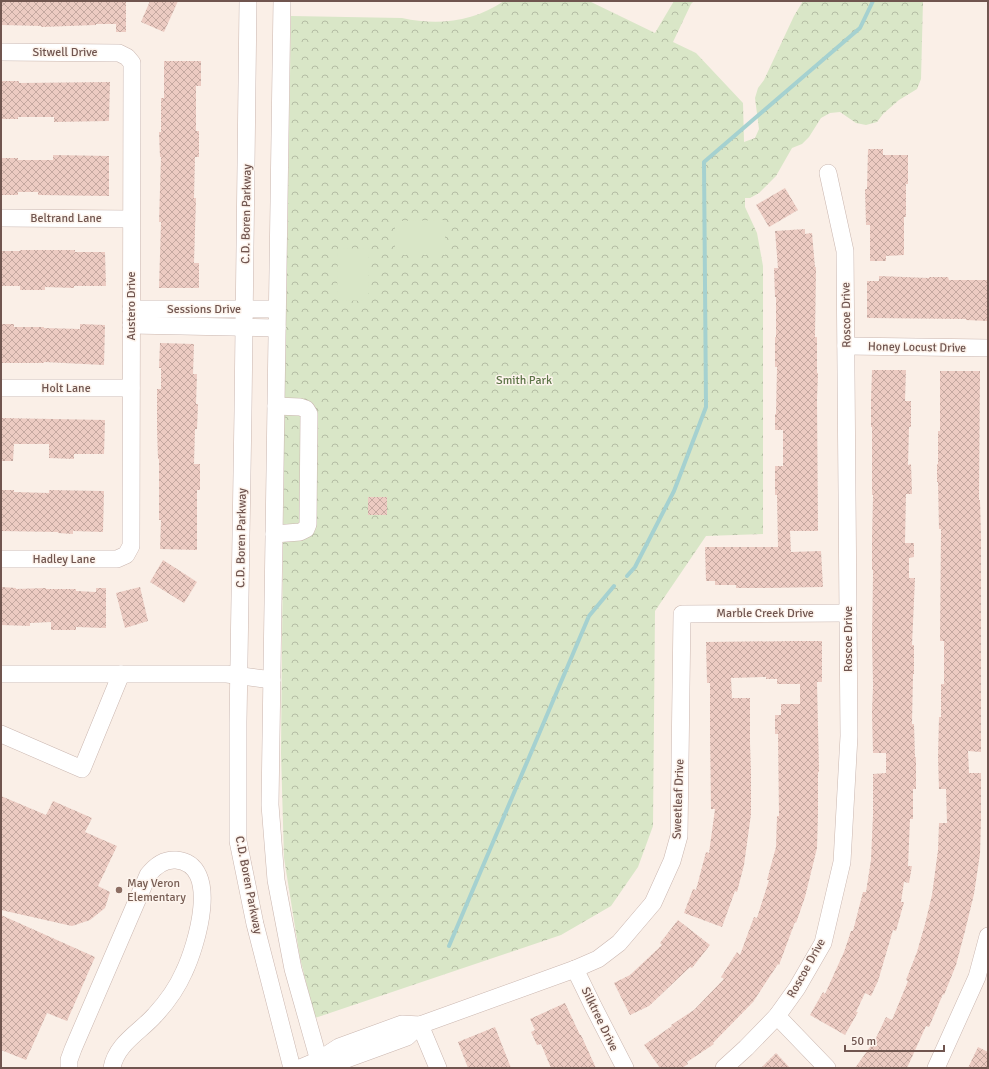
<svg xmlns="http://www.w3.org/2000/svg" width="989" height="1069" viewBox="0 0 989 1069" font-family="Signika,sans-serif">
<defs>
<pattern id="forest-crowns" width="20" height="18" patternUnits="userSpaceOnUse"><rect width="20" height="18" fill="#d9e6c7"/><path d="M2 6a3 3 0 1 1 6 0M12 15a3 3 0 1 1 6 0" fill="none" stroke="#b4bda4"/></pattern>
<pattern id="building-cross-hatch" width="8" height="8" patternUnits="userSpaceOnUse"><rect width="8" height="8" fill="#eccbc2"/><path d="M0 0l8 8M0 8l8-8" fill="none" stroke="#c4a8a0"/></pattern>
</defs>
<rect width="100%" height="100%" fill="#faefe7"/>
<!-- forest -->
<path fill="url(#forest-crowns)" d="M 504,1 L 589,1 L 655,33 L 674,1 L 694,1 L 691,4 L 673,42 L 696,53 L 743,103 L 744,142 L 755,138 L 759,129 L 755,98 L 758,88 L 764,80 L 794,16 L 803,1 L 923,1 L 921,79 L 917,89 L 899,100 L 883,114 L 877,122 L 866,125 L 856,123 L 840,112 L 830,113 L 821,118 L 809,137 L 802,144 L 792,148 L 776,176 L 759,193 L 750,198 L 745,198 L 745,207 L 757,233 L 763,266 L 763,534 L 706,536 L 655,611 L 653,826 L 638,867 L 611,906 L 561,935 L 315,1018 L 300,958 L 284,858 L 281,753 L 284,433 L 291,16 L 402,18 C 438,26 473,22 504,1 Z"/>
<!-- pitch -->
<g fill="#d9e6c7">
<polygon points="445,220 445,255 395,255 395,221"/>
<polygon points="338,248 369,249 368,301 337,300"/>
</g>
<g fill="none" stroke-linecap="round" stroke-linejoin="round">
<!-- stream -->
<g stroke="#a5d1d0" stroke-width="4">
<polyline points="627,576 635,567 674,491 706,407 704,162 860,28 873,1"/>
<polyline points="449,946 589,616 614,586"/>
</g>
</g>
<!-- building -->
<g fill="url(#building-cross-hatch)">
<polygon points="1,1 126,1 126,32 116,32 116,24 96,24 96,25 41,27 41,26 1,25"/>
<polygon points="150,1 178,1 164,32 141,22"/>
<polygon points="164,61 201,61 201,86 196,86 196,131 199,131 199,157 195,157 194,198 196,198 194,263 199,263 199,288 159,288 161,222 159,222 161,157 160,157 159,132 161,132 161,98 164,98"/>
<polygon points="1,81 19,81 19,83 110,82 109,121 54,122 54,117 18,117 18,119 1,119"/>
<polygon points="868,149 883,149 883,155 908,155 908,184 906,184 906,217 904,217 904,255 886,256 886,261 870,261 870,225 866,225 865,189 867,189"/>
<polygon points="53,155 109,156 109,196 38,195 38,192 18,192 18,195 1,195 1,158 18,158 18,160 53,160"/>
<polygon points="785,188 798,210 769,227 756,205"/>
<polygon points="805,229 805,234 812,233 815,267 816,267 815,337 817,337 817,373 818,373 817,399 818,531 790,531 791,552 821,551 823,587 766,588 736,588 736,585 715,585 715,581 706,581 705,547 778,547 777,495 775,495 775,466 783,466 783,430 775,430 775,414 776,414 777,367 775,367 775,337 776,337 776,297 775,297 774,268 778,268 775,231"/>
<polygon points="20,250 75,250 75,252 105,252 106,286 74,286 74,288 45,287 45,290 20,290 20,286 1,286 1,251 20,251"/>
<polygon points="879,276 929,278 929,277 948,277 949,280 988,280 988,321 966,320 966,319 867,318 867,281 879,281"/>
<polygon points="1,324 14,324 14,327 44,327 44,328 80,329 80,324 105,325 104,365 44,362 44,363 1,363"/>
<polygon points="160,343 194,344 193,374 197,374 196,404 198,404 197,429 195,429 194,464 200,464 200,490 197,490 197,550 160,549 161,520 159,520 159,459 158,459 157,429 157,389 161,389 161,368 159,368"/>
<polygon points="872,370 906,370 905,401 911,401 911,427 909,427 908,465 911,464 912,494 906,494 905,543 914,543 914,557 909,558 909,578 915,578 912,645 914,645 914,674 913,674 912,724 914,724 915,757 916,757 916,789 913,789 913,819 910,819 908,866 912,866 909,883 904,882 901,902 904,902 896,931 893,930 878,981 871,996 865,993 856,1012 858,1012 845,1035 810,1015 823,992 825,994 844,952 851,931 853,931 863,892 866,892 871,860 873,815 873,774 886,773 886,753 873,753 872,712 873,686 872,640 873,570 872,570 872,538 873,495 872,495 872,427 871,427 871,401"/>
<polygon points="940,371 980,371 979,500 980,500 981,536 981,752 968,751 969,773 981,773 981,819 980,854 974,894 965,931 956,965 944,995 943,994 929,1027 926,1026 907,1068 855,1068 875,1040 886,1017 892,1020 908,981 906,980 917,952 925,924 932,895 938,850 939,823 947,823 946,789 939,789 938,757 939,717 941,717 941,684 944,684 944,641 940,641 941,529 939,529 938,482 937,482 937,464 938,464 938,431 940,431"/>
<polygon points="1,418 105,420 104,454 74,454 74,459 49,458 49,444 14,444 13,461 1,461"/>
<polygon points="1,490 14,490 14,492 49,493 49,490 104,491 103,532 73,531 73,534 58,533 58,532 1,531"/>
<rect x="368" y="497" width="19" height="18"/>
<polygon points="163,560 197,582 184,603 150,582"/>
<polygon points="1,587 16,588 16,589 46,588 46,589 76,589 76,591 96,592 96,588 106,588 106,628 76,627 76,630 51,630 51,622 30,623 30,626 1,625"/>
<polygon points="140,587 148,621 125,628 116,593"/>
<polygon points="796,641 822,641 822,682 817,682 819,772 818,772 818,814 817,848 805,897 796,923 795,922 779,965 778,964 753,1002 713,1043 714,1044 687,1062 688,1064 682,1068 660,1068 644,1045 672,1026 671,1025 694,1010 724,979 721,977 737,952 740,955 754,917 757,918 769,880 767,880 776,847 777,816 779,816 778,734 775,734 775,715 781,715 781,704 800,704 800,684 777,684 777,679 766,679 766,677 731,678 732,698 750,698 750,743 751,772 751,814 744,865 737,892 735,891 722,927 684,913 693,889 696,890 706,852 709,853 715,809 711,809 710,733 710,683 707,683 706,642"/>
<polygon points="1,796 46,815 53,801 92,818 85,832 117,846 98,886 110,892 105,908 90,920 72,926 1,910"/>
<polygon points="1,915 95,957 67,1021 47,1013 26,1060 1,1050"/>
<polygon points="678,920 710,945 692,968 690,967 649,1006 630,1015 614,983 630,975 662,945 660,943"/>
<polygon points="565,1003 580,1035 581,1035 596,1068 551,1068 541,1044 537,1045 531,1032 535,1030 530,1019"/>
<polygon points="495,1027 511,1068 468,1068 458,1042"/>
<polygon points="978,1047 988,1052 988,1068 968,1068"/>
<polygon points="776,1053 790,1068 761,1068"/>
</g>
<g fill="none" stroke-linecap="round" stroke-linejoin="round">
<defs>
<g id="minor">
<polyline points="248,1 243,411 238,722 238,841 255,924 292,1068"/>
<polyline points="282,1 270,805 276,880 293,969 321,1068"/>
<polyline points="1,52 119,53 127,57 132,63 131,546 126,555 117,559 1,559"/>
<polyline points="1,218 131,219"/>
<polyline points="131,309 277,309"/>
<polyline points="131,325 277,328"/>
<polyline points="846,346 988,348"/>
<polyline points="1,388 131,388"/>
<polyline points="274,534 300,532 306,529 308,524 309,414 306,409 300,407 276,406"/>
<polyline points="1,674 227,674 272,680"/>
<polyline points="1,734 82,769 121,674"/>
<polyline points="575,969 593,1006 625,1068"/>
<polyline points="777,1016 827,1068"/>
<polyline points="420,1025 438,1068"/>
<polyline points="319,1060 344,1060 407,1037 420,1025"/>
<path d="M 69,1068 L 69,1060 L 73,1049 L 148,875 C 155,866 164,859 176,860 C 222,864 196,947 184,972 C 177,988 167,1002 155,1015 C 140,1032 116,1044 112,1068"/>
<polyline points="300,1068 319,1060 339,1047 402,1024 420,1025 575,969 598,959 619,943 653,903 672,861 679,836 682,614 848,613"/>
<polyline points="724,1068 746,1048 777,1016 797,988 823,943 842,862 849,736 845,251 828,173"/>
<polyline points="936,1068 977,977 988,936"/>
</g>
</defs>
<!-- minor casing -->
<use href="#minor" stroke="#cab6af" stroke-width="18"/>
<!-- minor -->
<use href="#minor" stroke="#fff" stroke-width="17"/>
</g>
<!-- markers -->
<circle fill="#8d6e63" stroke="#fdf4ed" stroke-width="1.5" cx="119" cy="890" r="4"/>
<g text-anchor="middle" stroke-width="3" stroke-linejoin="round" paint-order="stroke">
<!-- street labels -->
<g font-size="12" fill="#70554f" stroke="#fdf4ed">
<text x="65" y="56">Sitwell Drive</text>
<text transform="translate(246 214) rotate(-89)" y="4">C.D. Boren Parkway</text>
<text x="66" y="222">Beltrand Lane</text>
<text transform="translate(131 306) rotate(-90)" y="4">Austero Drive</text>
<text x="204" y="313">Sessions Drive</text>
<text transform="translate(846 315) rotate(-91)" y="4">Roscoe Drive</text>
<text transform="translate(917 347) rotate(1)" y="4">Honey Locust Drive</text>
<text x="66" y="392">Holt Lane</text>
<text transform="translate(241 538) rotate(-89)" y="4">C.D. Boren Parkway</text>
<text x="64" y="563">Hadley Lane</text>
<text x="765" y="617">Marble Creek Drive</text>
<text transform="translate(848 639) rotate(-90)" y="4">Roscoe Drive</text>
<text transform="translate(678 799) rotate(-88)" y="4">Sweetleaf Drive</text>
<text transform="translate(249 885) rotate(79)" y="4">C.D. Boren Parkway</text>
<text transform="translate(806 968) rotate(-61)" y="4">Roscoe Drive</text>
<text transform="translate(600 1019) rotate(64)" y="4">Silktree Drive</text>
</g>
<!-- park labels -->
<g font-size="12" fill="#5e7548" stroke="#fdf4ed">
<text x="524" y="384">Smith Park</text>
</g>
<!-- education labels -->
<g font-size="12" fill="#785e54" stroke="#fdf4ed" text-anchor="start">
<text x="127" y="887">May Veron<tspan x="127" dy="14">Elementary</tspan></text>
</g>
</g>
<!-- border -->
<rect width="989" height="1069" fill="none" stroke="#70554f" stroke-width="4"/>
<!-- scale -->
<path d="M845 1045v6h99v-6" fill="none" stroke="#70554f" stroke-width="2"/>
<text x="851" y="1045" font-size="12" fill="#70554f" stroke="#fdf4ed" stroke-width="3" paint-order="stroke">50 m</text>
</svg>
